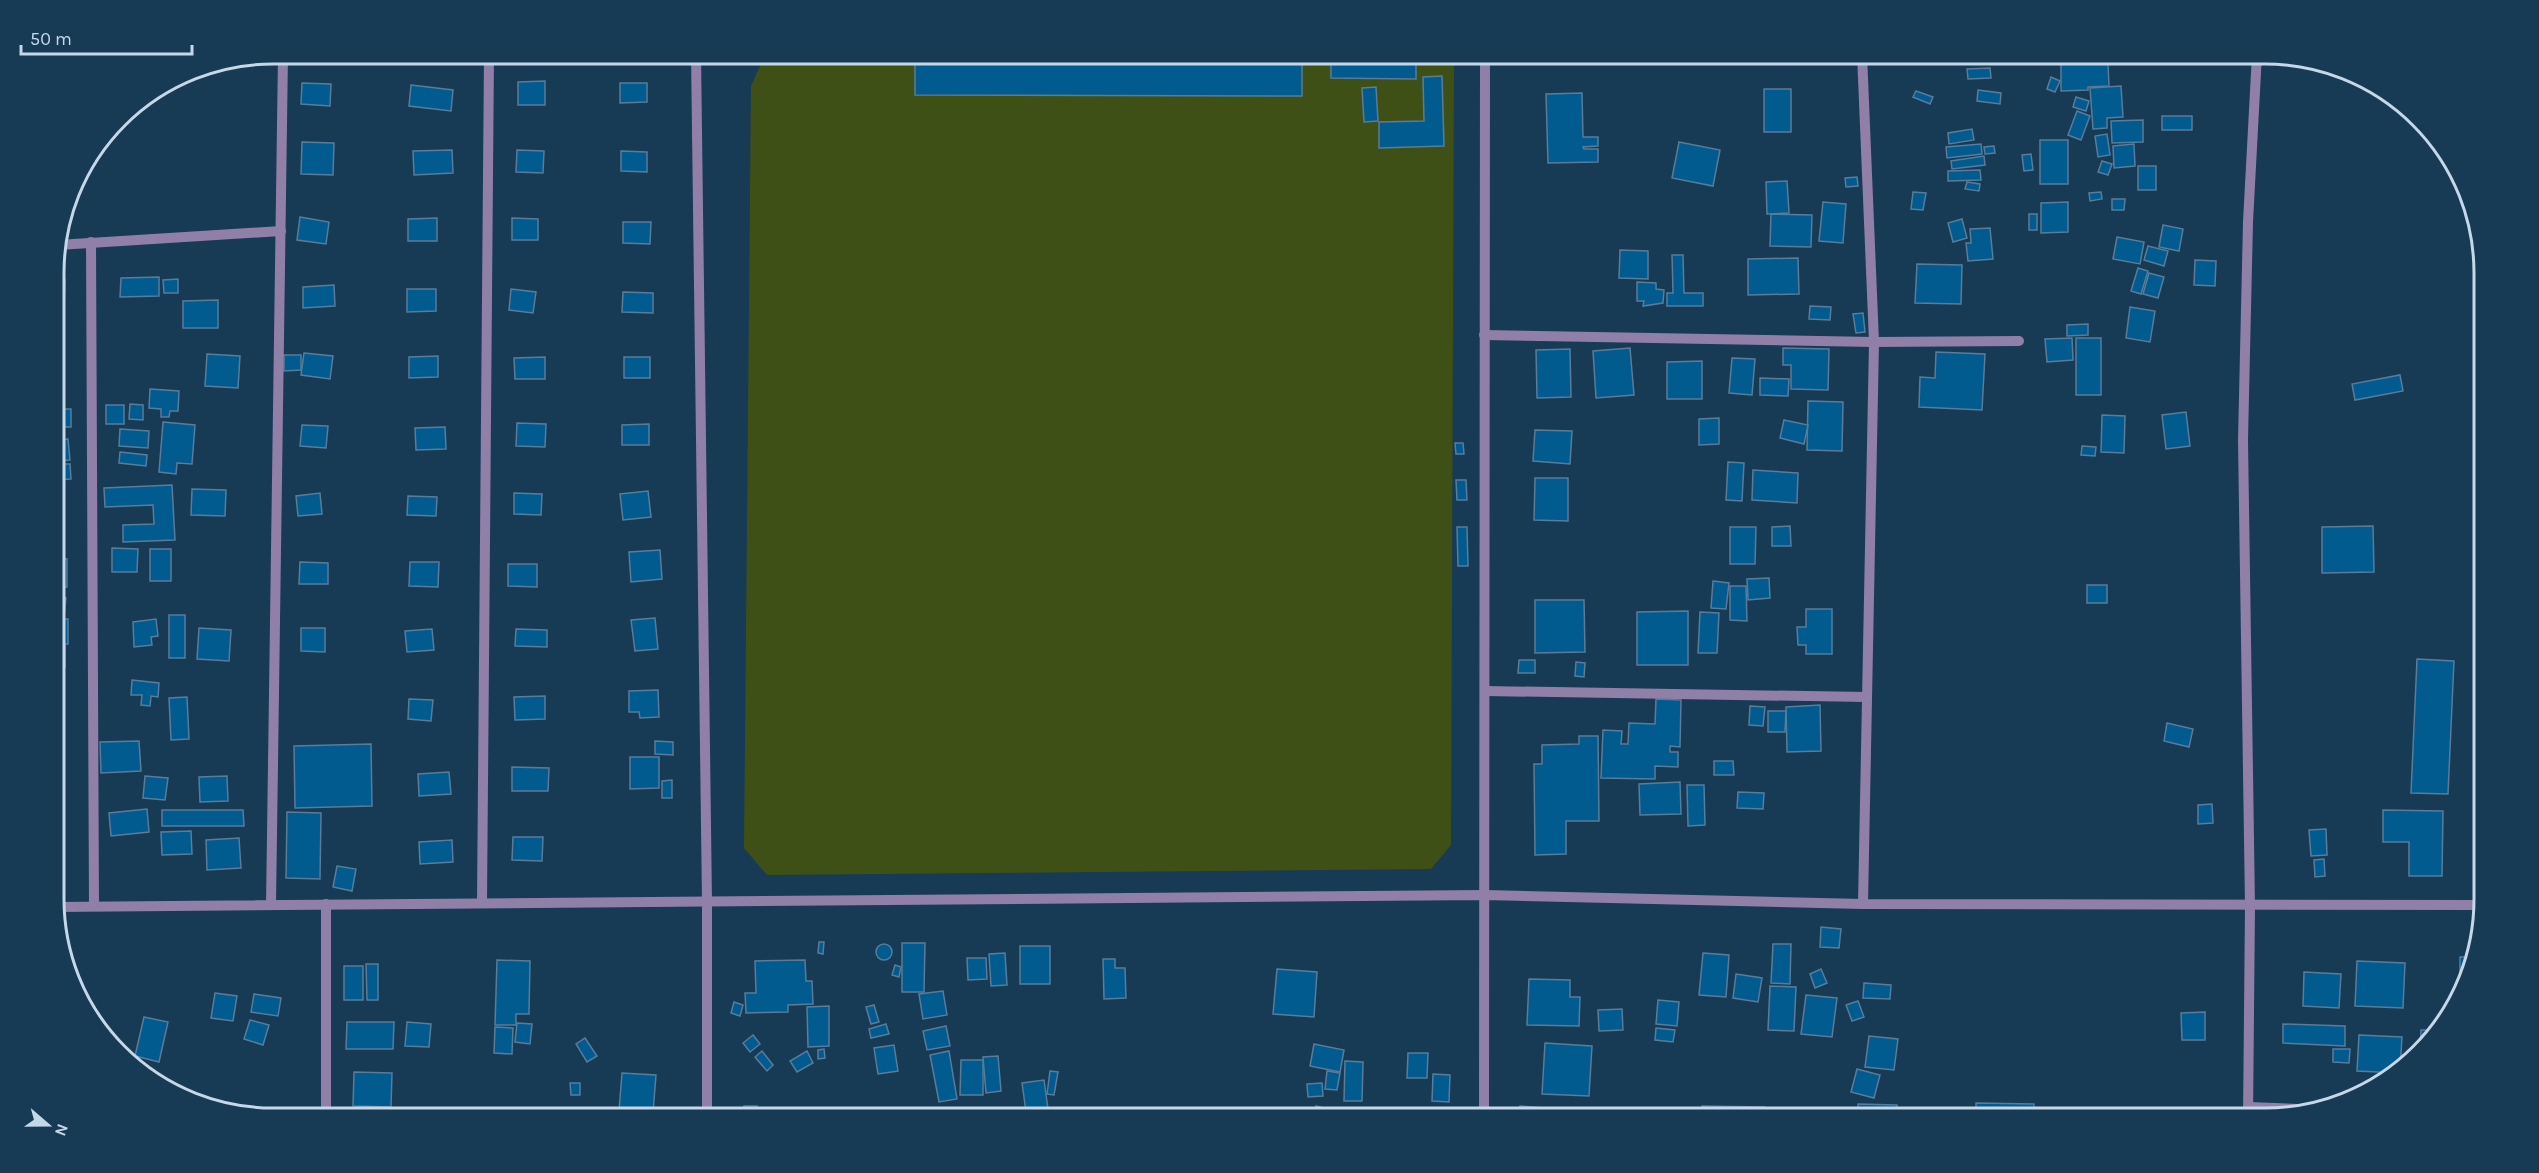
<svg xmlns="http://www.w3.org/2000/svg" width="2539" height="1173" viewBox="0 0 2539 1173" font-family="Karla,sans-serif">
<rect width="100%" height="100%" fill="#173a55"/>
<!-- green -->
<polygon fill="#3f5017" points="891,54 1454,55 1451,845 1431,869 767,875 744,848 751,86 765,55"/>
<!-- building -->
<g fill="#015b8f" stroke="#587c9a" stroke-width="1.5">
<rect x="745" y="54" width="16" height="8"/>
<polygon points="1331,57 1416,58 1416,79 1331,78"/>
<polygon points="915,61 1302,61 1302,96 915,95"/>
<polygon points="2108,63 2109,86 2088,87 2088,90 2061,91 2061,64"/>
<polygon points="1990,68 1991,78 1968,79 1967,69"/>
<polygon points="1442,76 1444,146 1379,148 1379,122 1424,121 1423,77"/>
<polygon points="2051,77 2060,81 2055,92 2047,89"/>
<polygon points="545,81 545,105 518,105 518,82"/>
<polygon points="302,83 331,84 330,106 301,104"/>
<polygon points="620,83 647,83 647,102 620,103"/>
<polygon points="411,85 453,90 451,111 409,106"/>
<polygon points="2121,86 2123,117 2107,118 2107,128 2093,129 2090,88"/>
<polygon points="1376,87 1378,121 1364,122 1362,88"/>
<rect x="1764" y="89" width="27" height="43"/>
<polygon points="1978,90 2001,93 2000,104 1977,101"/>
<polygon points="1916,91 1933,97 1930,104 1913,97"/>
<polygon points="1582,93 1583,137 1598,137 1598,146 1583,147 1584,149 1598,149 1598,162 1548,163 1546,94"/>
<polygon points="2076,97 2089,101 2086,111 2073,107"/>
<polygon points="2077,111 2090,116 2081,140 2068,135"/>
<rect x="2162" y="116" width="30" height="14"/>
<polygon points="2143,120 2143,142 2112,143 2111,121"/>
<polygon points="1972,129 1974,140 1949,144 1948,133"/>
<polygon points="2107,134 2110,155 2098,157 2095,136"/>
<rect x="2040" y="140" width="28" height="44"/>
<polygon points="302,142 334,143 333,175 301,174"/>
<polygon points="1679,142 1720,150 1713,186 1672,178"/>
<polygon points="1981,144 1982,154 1947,158 1946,147"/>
<polygon points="2134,144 2135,166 2114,168 2113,146"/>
<polygon points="1994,146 1995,153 1985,154 1984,147"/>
<polygon points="452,150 453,173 414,175 413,151"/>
<polygon points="517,150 544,151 543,173 516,172"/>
<polygon points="621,151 647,152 647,172 621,171"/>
<polygon points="2031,154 2033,170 2024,171 2022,155"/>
<polygon points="1984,156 1985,165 1952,169 1951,161"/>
<polygon points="2102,161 2112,164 2108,175 2098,172"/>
<rect x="2138" y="166" width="18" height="24"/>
<polygon points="1980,170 1981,180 1948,181 1948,171"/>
<polygon points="1857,177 1858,186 1846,187 1845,178"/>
<polygon points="1787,181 1789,213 1767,214 1766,182"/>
<polygon points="1967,182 1980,184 1979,191 1965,189"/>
<polygon points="1913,192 1926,193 1923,210 1911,209"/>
<polygon points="2101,192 2102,199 2090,201 2089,193"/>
<polygon points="2112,199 2125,199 2124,210 2112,210"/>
<polygon points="1823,202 1846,204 1843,243 1819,241"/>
<polygon points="2068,202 2068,232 2041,233 2041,203"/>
<polygon points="1771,214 1812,215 1811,247 1770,246"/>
<rect x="2029" y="214" width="8" height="16"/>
<polygon points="300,217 329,222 326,244 297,240"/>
<polygon points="437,218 437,241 408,241 408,219"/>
<polygon points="512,218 538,219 538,240 512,240"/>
<polygon points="1962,219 1967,238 1953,242 1948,223"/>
<polygon points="623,222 651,222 650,244 623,243"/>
<polygon points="2163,225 2183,229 2179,251 2159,247"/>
<polygon points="1990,228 1993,259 1968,261 1966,243 1971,243 1970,229"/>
<polygon points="2117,237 2144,242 2140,264 2113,259"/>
<polygon points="2148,246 2168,251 2164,266 2144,260"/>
<polygon points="1620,250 1648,251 1648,279 1619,278"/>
<polygon points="1672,255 1683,255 1684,293 1703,293 1703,306 1667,306 1667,293 1673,293"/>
<polygon points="1798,258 1799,294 1748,295 1748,259"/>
<polygon points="2195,260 2216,261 2215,286 2194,285"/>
<polygon points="1917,264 1962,265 1961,304 1915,303"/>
<polygon points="2138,268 2148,271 2141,294 2131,291"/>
<polygon points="2149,273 2164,277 2158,298 2143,294"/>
<polygon points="159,277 159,296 120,297 121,278"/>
<polygon points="178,279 178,293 164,293 163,280"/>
<polygon points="55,280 65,280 64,310 55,309"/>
<polygon points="1637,282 1656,283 1656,289 1664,290 1663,303 1643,306 1644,301 1637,301"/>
<polygon points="334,285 335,306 303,308 303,287"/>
<polygon points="407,289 436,289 436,311 407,312"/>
<polygon points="511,289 536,292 533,313 509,310"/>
<polygon points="623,292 653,293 653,313 622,312"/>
<polygon points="218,300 218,328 183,328 183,301"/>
<polygon points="1810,306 1831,307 1830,320 1809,319"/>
<polygon points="2130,307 2155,311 2150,342 2126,338"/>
<polygon points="1863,313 1865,332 1856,333 1853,314"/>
<polygon points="2088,324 2088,335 2067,336 2067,325"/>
<polygon points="2072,338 2073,360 2047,362 2045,339"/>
<rect x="2076" y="338" width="25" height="57"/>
<polygon points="1630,348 1634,395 1596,398 1593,351"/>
<polygon points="1783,348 1829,349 1828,390 1791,389 1791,365 1783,365"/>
<polygon points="1570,349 1571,397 1537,398 1536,350"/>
<polygon points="1936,352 1985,354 1982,410 1919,407 1920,377 1935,378"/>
<polygon points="304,353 333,356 330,379 301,375"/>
<polygon points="207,354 240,356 238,388 205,386"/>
<polygon points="284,355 301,355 301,370 284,371"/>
<polygon points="438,356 438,377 409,378 409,357"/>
<polygon points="545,357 545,379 515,379 514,358"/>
<rect x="624" y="357" width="26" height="21"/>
<polygon points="1732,358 1755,359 1752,395 1729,393"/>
<polygon points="1702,361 1702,399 1667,399 1667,362"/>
<polygon points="2400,375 2403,391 2355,400 2352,384"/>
<polygon points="1760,378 1789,379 1788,396 1760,395"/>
<polygon points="150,389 179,391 178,411 170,411 169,417 161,417 161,409 149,408"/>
<polygon points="1808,401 1843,402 1842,451 1807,450"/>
<polygon points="130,404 143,405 143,420 129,419"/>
<rect x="106" y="405" width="18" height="19"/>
<rect x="59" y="409" width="12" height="18"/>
<polygon points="2186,412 2190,446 2166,449 2162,415"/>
<polygon points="2102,415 2125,416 2124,453 2101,452"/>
<polygon points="1719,418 1719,444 1699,445 1699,419"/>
<polygon points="1784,420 1808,425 1804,444 1780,438"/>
<polygon points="163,422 195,425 192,464 177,463 176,474 159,472"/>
<polygon points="517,423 546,424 545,447 516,446"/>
<polygon points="649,424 649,445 622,445 622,425"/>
<polygon points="302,425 328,426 326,448 300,446"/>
<polygon points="445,427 446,449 416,450 415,428"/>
<polygon points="120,429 149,431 148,448 119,446"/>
<polygon points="1535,430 1572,431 1570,464 1533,461"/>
<polygon points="68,439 70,460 55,461 55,440"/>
<polygon points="1455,443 1463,443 1464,454 1456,454"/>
<polygon points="2082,446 2096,447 2095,456 2081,455"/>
<polygon points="120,452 147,455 146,466 119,463"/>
<polygon points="1728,462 1744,463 1742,501 1726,500"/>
<polygon points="55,464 70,464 71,479 55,480"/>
<polygon points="1753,470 1798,473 1797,503 1752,500"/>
<polygon points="1535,478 1568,478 1568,521 1534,520"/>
<polygon points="1456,480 1466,480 1467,500 1457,500"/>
<polygon points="172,485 175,540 123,542 123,525 154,524 153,505 105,507 104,488"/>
<rect x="55" y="488" width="5" height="42"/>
<polygon points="192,489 226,490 225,516 191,515"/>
<polygon points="648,491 651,517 623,520 620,494"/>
<polygon points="320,493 322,514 298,516 296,496"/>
<polygon points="514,493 542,494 541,515 514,514"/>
<polygon points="408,496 437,497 436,516 407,515"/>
<polygon points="1790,526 1791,546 1772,546 1772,527"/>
<polygon points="2373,526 2374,572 2322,573 2322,527"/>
<polygon points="1457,527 1467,527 1468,566 1458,566"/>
<polygon points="1730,527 1756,527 1755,564 1730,564"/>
<polygon points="112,548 138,549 137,572 112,572"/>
<rect x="150" y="549" width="21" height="32"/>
<polygon points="660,550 662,579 631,582 629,552"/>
<polygon points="55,558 67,559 67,587 55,587"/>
<polygon points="300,562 328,563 328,584 299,584"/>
<polygon points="410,562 439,562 438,587 409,586"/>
<polygon points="508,564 537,564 537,587 508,586"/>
<polygon points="1769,578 1770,598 1748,600 1747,579"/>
<polygon points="1713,581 1729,583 1726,609 1711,608"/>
<rect x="2087" y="585" width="20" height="18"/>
<polygon points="1730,586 1746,586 1747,621 1730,620"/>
<polygon points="55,597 66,598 64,616 55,615"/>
<polygon points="1535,600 1584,600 1585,652 1535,653"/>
<polygon points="1806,609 1832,609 1832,654 1806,654 1806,645 1798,645 1797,627 1806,627"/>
<polygon points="1688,611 1688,665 1637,665 1637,612"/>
<polygon points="1700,612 1719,613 1717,653 1698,653"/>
<rect x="169" y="615" width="16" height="43"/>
<polygon points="655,618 658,649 635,651 631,620"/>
<rect x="55" y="619" width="13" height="25"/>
<polygon points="156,619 158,636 151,637 152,645 134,647 133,622"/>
<polygon points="199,628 231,630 229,661 197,659"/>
<polygon points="301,628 325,628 325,652 301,651"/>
<polygon points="432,629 434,650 407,652 405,631"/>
<polygon points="516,629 547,630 547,647 515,646"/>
<rect x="55" y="646" width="10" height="21"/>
<polygon points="2417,659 2454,661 2448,794 2411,793"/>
<polygon points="1519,660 1535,660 1535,673 1518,673"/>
<polygon points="1576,662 1585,663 1584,677 1575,676"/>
<polygon points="132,680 159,683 158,697 151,696 150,706 141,705 142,695 131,695"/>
<polygon points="658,690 659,717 640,718 639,712 629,712 629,691"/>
<polygon points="545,696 545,719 515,720 514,697"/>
<polygon points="187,697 189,739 171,740 169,698"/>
<polygon points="409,699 433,700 431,721 408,719"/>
<polygon points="1656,699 1681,700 1680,747 1670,746 1670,752 1678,752 1678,767 1655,766 1655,779 1601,778 1603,730 1622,731 1621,744 1628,744 1629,723 1655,724"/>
<polygon points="1820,705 1821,751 1787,752 1786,707"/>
<polygon points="1750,706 1765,707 1763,726 1749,725"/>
<polygon points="1768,711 1786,711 1785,732 1768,732"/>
<polygon points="2167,723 2193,729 2189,747 2164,741"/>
<polygon points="1579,736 1598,736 1599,821 1566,821 1566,854 1535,855 1534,764 1542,764 1542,745 1579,744"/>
<polygon points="139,741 141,771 101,773 100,742"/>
<polygon points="655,741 673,742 673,755 655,754"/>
<polygon points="371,744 372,806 295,808 294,746"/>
<polygon points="630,757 659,757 659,788 630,789"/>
<polygon points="1714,761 1733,761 1734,775 1714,775"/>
<polygon points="512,767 549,768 548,791 512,791"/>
<polygon points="449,772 451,794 419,796 418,774"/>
<polygon points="145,776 168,778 165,800 143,798"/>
<polygon points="227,776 228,801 200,802 199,777"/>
<polygon points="672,780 672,798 662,798 662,781"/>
<polygon points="1680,782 1681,814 1640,815 1639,784"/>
<polygon points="1687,785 1704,785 1705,825 1688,826"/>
<polygon points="1738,792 1764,793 1763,809 1737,808"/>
<polygon points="2212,804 2213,823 2198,824 2198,805"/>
<polygon points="147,809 149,832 111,836 109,813"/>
<polygon points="162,810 243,810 244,826 162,826"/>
<polygon points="2383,810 2443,811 2442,876 2409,876 2409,842 2383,842"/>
<polygon points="287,812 321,813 320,879 286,878"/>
<polygon points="2326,829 2327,855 2311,856 2309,830"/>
<polygon points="191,831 192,854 162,855 161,832"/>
<polygon points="513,837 543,837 542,861 512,860"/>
<polygon points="239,838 241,868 207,870 206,840"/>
<polygon points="452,840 453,862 420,864 419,842"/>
<polygon points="2324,859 2325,876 2315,877 2314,860"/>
<polygon points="337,866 356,869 352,891 333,887"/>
<polygon points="1821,927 1841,929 1839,948 1820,947"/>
<polygon points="819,942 824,942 823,954 818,953"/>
<polygon points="902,943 925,943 924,992 902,992"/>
<polygon points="1773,944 1791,944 1790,984 1771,983"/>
<circle cx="884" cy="952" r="8"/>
<rect x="1020" y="946" width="30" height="38"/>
<polygon points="1005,953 1007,985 991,986 989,954"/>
<polygon points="1703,953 1729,955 1726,997 1699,995"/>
<polygon points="2460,957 2474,957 2468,984 2460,998"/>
<polygon points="967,958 986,958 987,979 968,980"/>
<polygon points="1103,959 1115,959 1115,968 1125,968 1126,998 1104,999"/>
<polygon points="497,960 530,961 529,1014 516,1014 516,1025 495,1025"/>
<polygon points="805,960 806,981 812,981 813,1004 788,1005 788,1012 746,1013 745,993 756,993 755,961"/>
<polygon points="2357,961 2405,963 2403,1008 2355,1006"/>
<polygon points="366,964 378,964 378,1000 367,1000"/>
<polygon points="895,965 901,967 899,977 892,975"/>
<rect x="344" y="966" width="19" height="34"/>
<polygon points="1277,969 1317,972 1314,1017 1273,1014"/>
<polygon points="1821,969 1827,983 1815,988 1810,974"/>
<polygon points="2304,972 2341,974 2339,1008 2303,1006"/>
<polygon points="1736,974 1762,978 1758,1002 1733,998"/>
<polygon points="1529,979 1570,980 1570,997 1580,997 1579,1026 1527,1025"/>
<polygon points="1864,983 1891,985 1890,999 1863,998"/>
<polygon points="1770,986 1796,987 1794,1031 1768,1030"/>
<polygon points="943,991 947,1015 923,1019 919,994"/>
<polygon points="215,993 237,996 233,1021 211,1018"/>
<polygon points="254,994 281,998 278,1016 251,1012"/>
<polygon points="1806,995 1837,998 1832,1037 1801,1034"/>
<polygon points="1658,1000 1679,1002 1677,1026 1656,1024"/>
<polygon points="1858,1001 1864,1017 1852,1021 1846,1005"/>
<polygon points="734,1002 743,1005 740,1016 731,1013"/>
<polygon points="874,1005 879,1022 871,1024 866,1007"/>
<polygon points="829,1006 829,1046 808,1047 807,1007"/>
<polygon points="1622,1009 1623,1030 1599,1031 1598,1010"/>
<polygon points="2205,1012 2205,1040 2182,1040 2181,1013"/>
<polygon points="144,1017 168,1022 159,1062 135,1056"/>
<polygon points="250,1020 269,1025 263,1045 244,1039"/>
<polygon points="347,1022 394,1022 393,1049 346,1049"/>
<polygon points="407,1022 431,1024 429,1047 405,1046"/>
<polygon points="517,1023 532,1024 530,1044 515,1042"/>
<polygon points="886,1024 889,1034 871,1038 869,1029"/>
<polygon points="2283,1024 2345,1026 2345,1046 2283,1043"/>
<polygon points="946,1026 950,1046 927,1050 923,1031"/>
<polygon points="495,1027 513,1028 512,1054 494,1053"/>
<polygon points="1656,1028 1675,1030 1673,1042 1655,1040"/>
<polygon points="2421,1030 2441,1030 2420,1052"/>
<polygon points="753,1035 760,1044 750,1052 743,1043"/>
<polygon points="2359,1035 2402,1037 2400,1070 2398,1073 2357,1071"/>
<polygon points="1869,1036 1898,1039 1894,1070 1865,1067"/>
<polygon points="585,1038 597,1056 587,1062 576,1044"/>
<polygon points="1545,1043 1592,1046 1589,1096 1542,1094"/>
<polygon points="1314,1044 1344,1050 1340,1072 1310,1066"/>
<polygon points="894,1045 898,1071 878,1074 874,1048"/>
<polygon points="824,1049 825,1058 818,1059 818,1050"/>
<polygon points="2333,1049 2350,1049 2349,1063 2333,1062"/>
<polygon points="762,1051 773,1065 767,1071 755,1057"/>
<polygon points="807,1051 813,1063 797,1072 790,1061"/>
<polygon points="949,1051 957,1099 939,1102 930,1055"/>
<polygon points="1408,1053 1428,1053 1427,1078 1407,1078"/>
<polygon points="998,1056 1001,1091 986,1093 983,1057"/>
<polygon points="961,1060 983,1060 983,1095 960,1095"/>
<polygon points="1345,1061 1363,1062 1362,1101 1344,1101"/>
<polygon points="1857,1069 1880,1075 1874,1098 1851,1092"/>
<polygon points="1050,1071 1058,1072 1054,1095 1047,1094"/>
<polygon points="1327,1071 1340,1073 1337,1090 1325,1089"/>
<polygon points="354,1072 392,1073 391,1107 353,1106"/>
<polygon points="622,1073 656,1075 653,1113 619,1111"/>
<polygon points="1433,1074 1450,1075 1449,1102 1432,1101"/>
<polygon points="1044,1080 1048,1109 1026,1112 1022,1083"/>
<polygon points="570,1083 580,1083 580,1095 571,1095"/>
<polygon points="1322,1083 1323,1096 1308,1097 1307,1084"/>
<polygon points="1976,1103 2034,1104 2033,1119 1976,1119"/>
<polygon points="1858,1104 1897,1105 1897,1119 1858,1119"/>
<polygon points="744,1106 757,1106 756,1118 744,1117"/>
<polygon points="1316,1106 1340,1112 1339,1119 1313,1119"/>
<polygon points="1520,1106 1543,1108 1542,1119 1519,1119"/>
<polygon points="1702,1106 1765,1107 1765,1119 1701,1119"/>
<polygon points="1668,1112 1669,1119 1631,1119 1631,1113"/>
<polygon points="936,1113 957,1114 956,1119 936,1119"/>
</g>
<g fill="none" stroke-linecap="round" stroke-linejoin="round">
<!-- minor -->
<g stroke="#907fa7" stroke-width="10">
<polyline points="696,54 707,902 707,1119"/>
<polyline points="1862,54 1874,342 1863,904"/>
<polyline points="91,242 94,906"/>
<polyline points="58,245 281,231"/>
<polyline points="1484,335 1874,342 2019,341"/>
<polyline points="1485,691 1867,697"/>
<polyline points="482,903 489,54"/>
<polyline points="326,904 326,1119"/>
<polyline points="271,905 283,54"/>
<polyline points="56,907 1485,895 1863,904 2484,905"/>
<polyline points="2248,1107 2323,1110"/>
<polyline points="1484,1119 1485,54"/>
<polyline points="2248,1119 2250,906 2243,440 2248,222 2257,54"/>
</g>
</g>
<!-- crop -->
<path d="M0 0H2539V1173H0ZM273 64H2265A209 209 0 0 1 2474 273V899A209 209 0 0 1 2265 1108H273A209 209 0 0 1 64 899V273A209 209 0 0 1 273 64Z" fill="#173a55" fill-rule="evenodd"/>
<path fill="none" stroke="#c5d8e9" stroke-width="3" d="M273 64H2265A209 209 0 0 1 2474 273V899A209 209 0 0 1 2265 1108H273A209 209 0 0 1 64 899V273A209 209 0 0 1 273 64Z"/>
<!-- north arrow -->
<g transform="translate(48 1125) rotate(110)" stroke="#173a55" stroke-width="4.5" paint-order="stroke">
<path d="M0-4.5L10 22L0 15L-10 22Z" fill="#c5d8e9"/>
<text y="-9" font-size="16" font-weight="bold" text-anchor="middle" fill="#c5d8e9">N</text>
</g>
<!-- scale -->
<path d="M21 45v9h171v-9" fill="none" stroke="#c5d8e9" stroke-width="3"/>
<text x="30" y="45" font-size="18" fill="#c5d8e9" stroke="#173a55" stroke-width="4.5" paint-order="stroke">50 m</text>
</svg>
